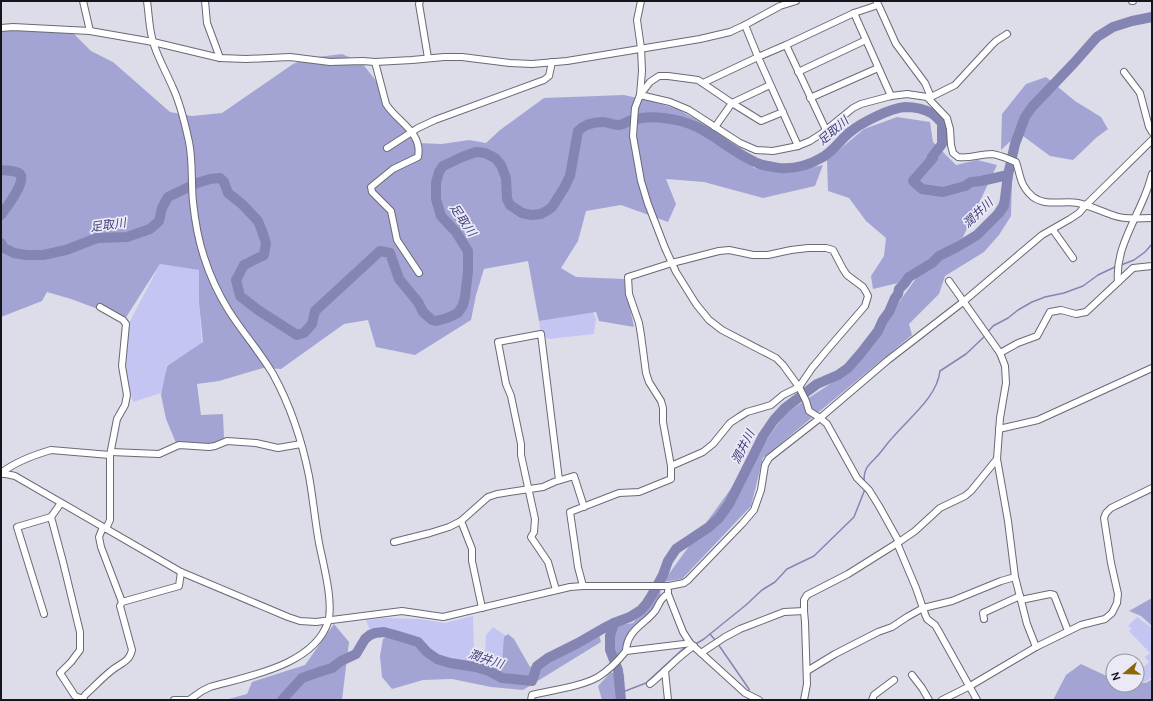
<svg xmlns="http://www.w3.org/2000/svg" width="1153" height="701" viewBox="0 0 1153 701" font-family="'DM Sans','Noto Sans JP',sans-serif">
<rect width="100%" height="100%" fill="#ddddea"/>
<!-- green -->
<g fill="#c4c5f2">
<polygon points="160,264 200,270 199,303 202,344 166,366 166,382 164,392 133,402 128,383 126,362 129,323"/>
<polygon points="593,312 596,319 594,334 548,339 541,334 539,321"/>
<polygon points="473,616 474,650 485,655 486,635 493,627 506,636 505,660 496,668 448,662 393,634 370,631 366,620 384,618 420,619 445,623"/>
<polygon points="1137,617 1152,628 1152,677 1144,683 1137,673 1149,662 1145,657 1150,653 1129,631 1132,629 1128,626"/>
</g>
<!-- forest -->
<g fill="#a4a4d4">
<polygon points="9,29 72,32 91,51 113,62 170,112 192,116 222,113 293,64 309,58 342,54 362,63 381,87 397,120 417,143 442,144 469,140 486,143 500,130 544,98 624,95 651,101 677,109 694,118 720,133 754,168 793,172 823,165 815,186 763,198 704,182 666,179 676,204 668,222 621,205 586,211 578,241 561,268 576,277 624,279 634,327 599,321 596,312 539,321 528,261 484,269 476,295 471,320 415,355 376,347 368,320 344,324 281,369 263,368 219,381 197,384 201,415 223,414 224,438 216,444 176,443 166,419 161,395 167,366 203,342 199,303 199,270 160,264 125,319 71,299 47,292 42,301 1,317 1,32"/>
<polygon points="1046,77 1075,101 1101,117 1108,129 1097,137 1073,160 1050,156 1019,133 1001,150 1002,114 1026,84"/>
<polygon points="897,117 930,122 933,142 956,165 977,160 997,165 963,237 898,283 873,289 871,276 884,256 886,238 866,221 849,198 828,191 827,160 864,129"/>
<polygon points="1012,180 1011,216 999,235 984,252 945,276 939,294 909,324 912,335 763,458 751,506 682,579 663,582 786,413 839,378 871,341 922,270 988,221"/>
<path d="M 660,588 C 664,609 644,621 629,631 L 624,647 L 615,661 L 609,661 C 605,650 605,640 609,629 L 619,625 L 633,623 Z"/>
<polygon points="1152,598 1152,626 1141,616 1129,611"/>
<polygon points="334,624 349,642 342,700 225,700 247,694 252,682 305,665"/>
<path d="M 598,631 L 601,642 L 523,690 L 491,687 L 452,679 L 423,680 L 392,689 L 382,677 L 380,656 L 383,639 L 390,634 L 416,637 C 420,641 424,648 429,651 C 440,659 482,668 496,668 L 502,663 L 504,637 L 508,634 L 514,639 L 530,667 L 560,649 Z"/>
<polygon points="1081,664 1113,679 1113,685 1137,685 1137,682 1146,683 1152,679 1152,700 1053,700 1066,675"/>
<polygon points="611,672 617,675 624,674 625,700 602,700 598,686"/>
</g>
<g fill="none" stroke-linecap="round" stroke-linejoin="round">
<!-- stream -->
<g stroke="#8585b3" stroke-width="1.5">
<polyline points="1121,265 1134,260 1145,252 1152,244"/>
<polyline points="987,333 993,326 1008,318 1018,310 1032,302 1045,297 1064,293 1083,286 1098,275 1117,266"/>
<path d="M 864,481 C 864,465 871,464 880,453 C 885,447 889,441 894,436 C 910,417 937,397 940,371 L 966,354 L 985,336"/>
<polyline points="710,634 716,641"/>
<polyline points="718,644 749,689 749,693"/>
<polyline points="694,645 704,639 710,634 746,605 762,590 775,582 787,569 814,556 854,517 865,489"/>
<polyline points="620,693 646,683 683,649 689,646"/>
</g>
<!-- river -->
<g stroke="#8585b3" stroke-width="10">
<path d="M 1,170 C 6,171 15,170 20,174 C 27,181 6,208 1,215"/>
<path d="M 1,243 L 4,248 L 14,253 L 26,255 L 43,255 L 66,250 L 97,238 L 127,237 L 150,229 L 159,221 L 162,208 L 168,197 L 197,183 L 210,179 L 220,178 L 224,182 L 228,193 L 242,204 L 258,221 L 262,231 L 266,243 L 264,255 L 244,265 L 236,280 L 240,296 L 258,310 L 297,335 L 304,333 L 312,324 L 315,311 L 380,251 L 390,253 L 399,279 L 418,302 L 423,312 L 432,320 L 436,321 L 447,318 L 458,313 L 463,305 L 465,297 L 468,271 L 468,251 L 456,232 L 441,216 L 436,199 L 436,183 L 439,172 L 443,166 L 462,157 L 476,152 L 485,153 L 495,158 L 501,165 L 506,178 L 507,199 L 510,205 L 522,213 L 531,215 L 541,214 L 548,210 L 552,207 L 564,188 L 570,176 L 578,131 C 584,125 594,122 603,122 C 608,122 613,125 618,125 C 624,125 627,121 632,120 C 648,115 664,117 680,121 C 709,128 729,151 757,163 C 763,166 773,167 780,168 C 794,169 809,165 821,158 C 833,152 840,140 850,132 C 861,123 890,108 905,107 C 913,107 924,109 931,113 C 935,115 939,120 942,123 L 942,144 L 932,157 L 933,158 L 913,181 L 922,189 L 943,192 L 965,186 L 971,182 L 981,181 L 1008,175"/>
<polyline points="614,623 610,636 610,650 618,670 621,700"/>
<polyline points="282,700 302,678 322,671 332,668 341,661 356,654 365,639 370,635 375,633 384,632 395,635 418,642 427,652 437,659 450,663 476,667 489,671 502,678 532,681 537,666 548,658 578,643 604,628 614,623 630,617 641,610 647,603 652,595 663,575 668,561 676,549 709,527 719,518 729,504 763,436 774,420 785,408 817,384 838,375 848,368 861,353 878,331 883,320 889,312 895,298 898,294 899,289 904,284 909,277 932,263 939,256 957,247 977,235 999,213 1004,206 1008,175 1015,144 1025,117 1032,107 1074,63 1097,37 1113,27 1132,21 1152,17"/>
</g>
<defs>
<g id="minor">
<polyline points="83,1 90,31"/>
<path d="M 147,1 C 149,15 149,31 154,45 C 159,60 167,74 173,88 C 181,105 185,124 189,142 C 193,161 191,182 193,202 C 195,221 198,239 204,257 C 210,276 219,295 229,311 C 243,333 260,352 273,374 C 290,405 302,441 309,476 C 313,498 315,521 319,543 C 323,563 334,603 328,622 C 314,665 249,676 210,687 L 202,691 L 189,700"/>
<polyline points="205,1 207,23 220,58"/>
<polyline points="420,1 419,4 428,58"/>
<polyline points="641,1 637,20 641,48 642,71 640,95 635,108 633,136 641,181 648,204 665,248 676,272 696,304 709,320 722,330 776,358 783,365 799,387 806,401 809,411 820,418 827,424 857,478 869,490 879,506 899,542"/>
<polyline points="1132,1 1133,1"/>
<polyline points="877,2 896,44 925,83 931,97 929,97"/>
<polyline points="854,13 891,96"/>
<polyline points="745,25 758,57 798,146"/>
<polyline points="1,28 13,27 90,31 153,42 220,58 246,59 290,57 330,62 363,61 375,62 412,60 444,57 462,57 510,63 532,64 567,61 700,39 730,32 745,25 780,6 796,1"/>
<polyline points="786,45 826,130"/>
<path d="M 375,62 L 386,104 C 397,122 423,132 418,157 L 393,169 L 371,187 L 372,192 L 391,211 L 397,240 L 419,273"/>
<polyline points="798,72 866,40"/>
<polyline points="1124,72 1140,93 1149,127 1152,132"/>
<polyline points="703,83 758,57 786,45 854,13 878,5"/>
<polyline points="931,97 955,85 991,46 996,41 1007,34"/>
<polyline points="810,98 878,68"/>
<path d="M 783,112 L 761,121 L 732,103 L 698,80 L 668,76 L 659,76 L 650,82 L 640,95 L 670,102 L 689,110 L 740,143 L 756,150 L 773,151 L 798,146 L 810,141 L 821,134 L 853,108 L 861,104 L 891,96 L 907,94 L 927,97 L 947,118 L 950,129 L 951,145 L 953,153 L 958,157 C 969,159 980,154 992,154 C 1000,155 1008,159 1016,162 C 1021,177 1020,186 1033,197 C 1047,207 1063,200 1078,203 C 1091,206 1103,212 1115,216 C 1127,220 1140,218 1152,218"/>
<polyline points="715,127 732,103 770,85"/>
<polyline points="387,148 418,128 435,120 544,80 549,76 552,62"/>
<polyline points="1053,230 1073,258"/>
<polygon points="808,248 826,248 833,250 843,269 847,275 863,287 866,292 868,296 865,306 827,350 812,368 799,387 783,395 771,405 747,412 739,417 730,423 713,444 703,452 671,466 663,422 663,408 661,401 649,382 646,373 641,335 639,323 629,294 628,277 672,263 719,251 729,250 753,255 768,255 791,250"/>
<path d="M 1118,282 C 1115,251 1134,223 1145,195 C 1148,188 1150,181 1152,174"/>
<polyline points="100,307 123,320 126,324 122,366 127,395 125,405 117,419 110,455 110,520 106,529"/>
<polyline points="1000,353 1018,343 1037,336 1050,312 1061,310 1076,314 1086,312 1133,268 1152,266"/>
<polyline points="999,429 1038,420 1152,368"/>
<polyline points="111,452 159,454 179,445 209,447 215,446 227,441 256,443 278,448 301,444"/>
<polyline points="997,459 1008,521 1015,577 1027,624 1036,647"/>
<path d="M 1,473 C 15,462 34,455 51,450 L 110,455"/>
<polyline points="1,474 6,474 15,476 181,572 288,617 300,621 316,622 402,611 443,617 570,587 583,586 669,586 684,583 688,580 742,524 754,510 761,490 765,465 769,458 820,418 888,360 963,302 1042,235 1070,219 1079,213 1085,206 1152,140"/>
<path d="M 51,517 L 63,562 L 80,632 L 80,650 L 71,662 L 60,673 L 75,696 L 83,699 L 85,695 C 94,687 102,678 111,671 C 120,663 129,663 132,650 L 120,606 L 122,602 L 101,547 L 99,537 L 103,527"/>
<polyline points="461,521 472,549 472,561 482,608"/>
<polyline points="394,542 430,533 449,527 461,521 488,497 497,494 543,487 554,482 574,476 584,507"/>
<polyline points="897,543 916,588 925,614 927,619 935,625 938,630 977,700"/>
<polyline points="583,586 578,567 570,512 619,493 639,492 671,479 671,466"/>
<polyline points="556,590 548,562 531,537 534,532 535,519 521,455 521,444 511,396 506,384 498,342 541,334 559,480"/>
<polyline points="668,591 668,594 683,632 690,643 745,693 759,700"/>
<polyline points="1021,600 1050,594 1054,595 1068,631"/>
<polyline points="122,602 179,586 181,572"/>
<polyline points="44,614 17,527 51,517 61,503"/>
<polyline points="984,619 983,613 1020,596"/>
<polyline points="626,651 684,644 690,643"/>
<polyline points="701,653 725,637 740,629 784,612 804,611"/>
<polyline points="665,671 668,700"/>
<polyline points="807,671 835,654 878,632 892,627 907,617 923,608 952,601 1001,581 1015,577"/>
<polyline points="912,675 922,688 929,700"/>
<path d="M 650,684 C 665,672 677,657 694,646"/>
<polyline points="174,700 190,700"/>
<path d="M 531,700 L 532,695 C 552,690 580,687 598,677 C 609,670 618,661 626,651 C 627,630 644,625 655,611 C 660,604 659,599 668,594"/>
<polyline points="804,700 807,684 805,622 804,611 804,600 807,595 848,574 899,542 915,531 940,508 965,496 971,491 997,459 1000,418 1006,383 1005,366 1000,353 949,281"/>
<polyline points="872,700 874,695 894,680"/>
<polyline points="942,700 970,686 1036,647 1081,625 1105,619 1112,613 1117,603 1118,594 1111,563 1104,518 1106,513 1111,508 1152,488"/>
</g>
</defs>
<!-- minor casing -->
<use href="#minor" stroke="#6a6a75" stroke-width="8"/>
<!-- minor -->
<use href="#minor" stroke="#fff" stroke-width="6"/>
</g>
<g text-anchor="middle" stroke-width="3.5" stroke-linejoin="round" paint-order="stroke">
<!-- water labels -->
<g font-size="12" font-style="italic" fill="#46417e" stroke="#eaeaf7">
<text transform="translate(833 131) rotate(-41)" y="4">足取川</text>
<text transform="translate(978 213) rotate(-44)" y="4">潤井川</text>
<text transform="translate(463 220) rotate(56)" y="4">足取川</text>
<text transform="translate(108 225) rotate(-8)" y="4">足取川</text>
<text transform="translate(743 447) rotate(-63)" y="4">潤井川</text>
<text transform="translate(486 659) rotate(18)" y="4">潤井川</text>
</g>
</g>
<!-- border -->
<rect width="1153" height="701" fill="none" stroke="#15151a" stroke-width="4"/>
<!-- north arrow -->
<g transform="translate(1125 673) rotate(251)"><circle r="19" fill="#eaeaf7" stroke="#95959f"/>
<path d="M0-3L7 15L0 10L-7 15Z" fill="#8a6604"/>
<text y="-6" font-size="11" font-weight="bold" text-anchor="middle" fill="#15151a">N</text>
</g>
</svg>
